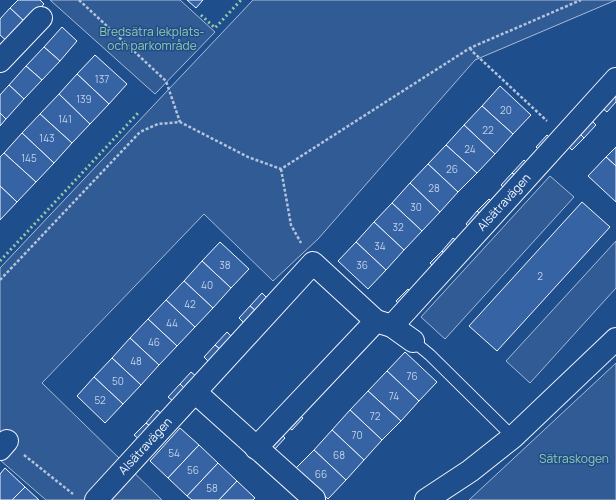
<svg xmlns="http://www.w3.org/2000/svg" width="616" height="500" viewBox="0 0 616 500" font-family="Manrope,sans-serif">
<rect width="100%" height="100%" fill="#1f4e8c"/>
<!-- built -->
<g fill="#305b95" stroke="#a8bbd7">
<polygon points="50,0 180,0 215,32 155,94"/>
<polygon points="253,0 616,0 475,60 318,239 273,281 204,214 42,383 162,500 46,500 0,460 0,268"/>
<polygon points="550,176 574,197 445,339 421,317"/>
<polygon points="616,241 616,288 530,383 506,361"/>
<polygon points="616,363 616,500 469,500"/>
</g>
<!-- building -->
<g fill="#3563a3" stroke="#f2f6ff">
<polygon points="18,0 40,0 44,4 26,23 10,8"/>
<polygon points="187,0 203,0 196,8"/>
<polygon points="10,8 26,23 8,42 0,35 0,19"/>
<polygon points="62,27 77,41 60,61 44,47"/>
<polygon points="44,47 60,61 42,80 26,66"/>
<polygon points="95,55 127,84 109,104 77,74"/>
<polygon points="26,66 42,80 24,99 9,85"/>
<polygon points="77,74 109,104 90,124 59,94"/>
<polygon points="9,85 24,99 6,119 0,113 0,95"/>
<polygon points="500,86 531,115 513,134 482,106"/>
<polygon points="59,94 90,124 72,143 40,114"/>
<polygon points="613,95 616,97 616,102 607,112 601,107"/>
<polygon points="482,106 513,134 495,154 464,125"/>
<polygon points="0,113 6,119 0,126"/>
<polygon points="40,114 72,143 54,163 22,133"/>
<polygon points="591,120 596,125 584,138 579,133"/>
<polygon points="464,125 495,154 477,173 446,145"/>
<polygon points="22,133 54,163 36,182 4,153"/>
<polygon points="579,133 584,138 572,150 567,145"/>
<polygon points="547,135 552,140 541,152 536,147"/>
<polygon points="446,145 477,173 458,192 428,164"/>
<polygon points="616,147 616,166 606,157"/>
<polygon points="4,153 36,182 17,202 0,186 0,157"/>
<polygon points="606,157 616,166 616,202 588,176"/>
<polygon points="524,160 529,165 518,177 512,173"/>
<polygon points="428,164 458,192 440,212 410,183"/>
<polygon points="512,173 518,177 506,190 501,185"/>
<polygon points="410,183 440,212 422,231 392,203"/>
<polygon points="0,186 17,202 0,220"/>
<polygon points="489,199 494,204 483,216 477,211"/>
<polygon points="582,202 610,227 497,351 469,326"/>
<polygon points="392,203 422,231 404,250 374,222"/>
<polygon points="477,211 483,216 471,229 466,224"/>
<polygon points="374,222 404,250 386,270 356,242"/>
<polygon points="453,238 459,243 447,256 442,251"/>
<polygon points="220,242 249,269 231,288 202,261"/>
<polygon points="356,242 386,270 368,289 338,261"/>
<polygon points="442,251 447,256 435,268 430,263"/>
<polygon points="202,261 231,288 213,308 184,281"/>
<polygon points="184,281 213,308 195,327 166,300"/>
<polygon points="408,289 413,294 401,306 396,301"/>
<polygon points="262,293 267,298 256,311 250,306"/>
<polygon points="166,300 195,327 177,346 148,319"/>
<polygon points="250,306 256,311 244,323 239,318"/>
<polygon points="148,319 177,346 159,365 130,338"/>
<polygon points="227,332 232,337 221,350 215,345"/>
<polygon points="130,338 159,365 141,385 112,358"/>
<polygon points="215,345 221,350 209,362 204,357"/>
<polygon points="405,352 437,382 419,401 387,371"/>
<polygon points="112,358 141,385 123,404 94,377"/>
<polygon points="387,371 419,401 401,421 368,391"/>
<polygon points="191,372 197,377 185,389 180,384"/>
<polygon points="94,377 123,404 105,423 77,396"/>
<polygon points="180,384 185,389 174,402 168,397"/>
<polygon points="368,391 401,421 382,440 350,410"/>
<polygon points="157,410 163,415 151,427 146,423"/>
<polygon points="350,410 382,440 364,460 332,430"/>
<polygon points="298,414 303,418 292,430 287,426"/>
<polygon points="146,423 151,427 140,440 134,435"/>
<polygon points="180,428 199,445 168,478 150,461"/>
<polygon points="332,430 364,460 346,480 314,450"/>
<polygon points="280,433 285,438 274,450 269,445"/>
<polygon points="199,445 218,463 187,496 168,478"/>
<polygon points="314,450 346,480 328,499 295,469"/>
<polygon points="218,463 237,481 219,500 192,500 187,496"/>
<polygon points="5,468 25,487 12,500 0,500 0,474"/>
<polygon points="237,481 255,498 253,500 219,500"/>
<polygon points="25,487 39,500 12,500"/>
</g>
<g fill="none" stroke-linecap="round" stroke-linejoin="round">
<defs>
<polyline id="lane" points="413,341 430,355 513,437"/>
<g id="street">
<polyline points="0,61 41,18"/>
<path id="s1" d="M 392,326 L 616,79"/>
<polyline points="195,392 314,499"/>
<polyline points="256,448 376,321"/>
<polyline points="0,449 7,441"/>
<path id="s2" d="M 96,500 L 313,263 L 376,321 L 392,326 L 413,341"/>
<polyline points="426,500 470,471 513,437 616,339"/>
</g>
</defs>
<!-- lane casing -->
<use href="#lane" stroke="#f2f6ff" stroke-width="13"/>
<!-- street casing -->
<use href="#street" stroke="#f2f6ff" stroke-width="24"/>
<!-- path -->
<g stroke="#b3c4dc" stroke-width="2.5" stroke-dasharray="3 2" stroke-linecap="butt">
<polyline points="79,0 166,81 180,122"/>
<polyline points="470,48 473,52 547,121"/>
<polyline points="281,169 291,225 301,243"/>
<polyline points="0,280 140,132 158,124 180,122 248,157 281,169 470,48 581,0"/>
<polyline points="24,455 73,494"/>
</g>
<!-- lane -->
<use href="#lane" stroke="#1f4e8c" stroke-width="11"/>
<!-- street -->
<use href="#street" stroke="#1f4e8c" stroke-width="22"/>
<!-- hedge -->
<g stroke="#97c8a6" stroke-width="3" stroke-dasharray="2 3" stroke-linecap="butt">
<polyline points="201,15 215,28 241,0"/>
<polyline points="0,261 139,112"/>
</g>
</g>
<g text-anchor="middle" stroke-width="3" stroke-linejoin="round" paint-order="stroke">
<!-- number labels -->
<g font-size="10" fill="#c3d1e8">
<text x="102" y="83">137</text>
<text x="84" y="103">139</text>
<text x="506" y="114">20</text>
<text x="65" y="123">141</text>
<text x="488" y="134">22</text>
<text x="47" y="142">143</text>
<text x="470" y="153">24</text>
<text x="29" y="162">145</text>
<text x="452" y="173">26</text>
<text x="434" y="192">28</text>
<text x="416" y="211">30</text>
<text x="398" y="231">32</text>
<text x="380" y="250">34</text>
<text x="225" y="269">38</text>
<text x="362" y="269">36</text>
<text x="540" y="280">2</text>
<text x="207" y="289">40</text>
<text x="190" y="308">42</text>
<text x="172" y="327">44</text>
<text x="154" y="346">46</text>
<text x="136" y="365">48</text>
<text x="412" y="380">76</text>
<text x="118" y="385">50</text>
<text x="394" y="400">74</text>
<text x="100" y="404">52</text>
<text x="375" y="420">72</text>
<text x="357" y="439">70</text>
<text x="174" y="457">54</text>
<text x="339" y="459">68</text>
<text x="193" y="474">56</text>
<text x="321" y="478">66</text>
<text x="212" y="492">58</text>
</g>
<!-- park labels -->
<g font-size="12" fill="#97c8a6" stroke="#1f4e8c">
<text x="152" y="36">Bredsätra lekplats-<tspan x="152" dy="14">och parkområde</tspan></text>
<text x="574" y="463">Sätraskogen</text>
</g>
<!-- street labels -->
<g font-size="12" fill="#f2f6ff" stroke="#1f4e8c">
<text dy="4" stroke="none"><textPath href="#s1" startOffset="167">Alsätravägen</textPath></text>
<text dy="4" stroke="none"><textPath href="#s2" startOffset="73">Alsätravägen</textPath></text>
</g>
</g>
</svg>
